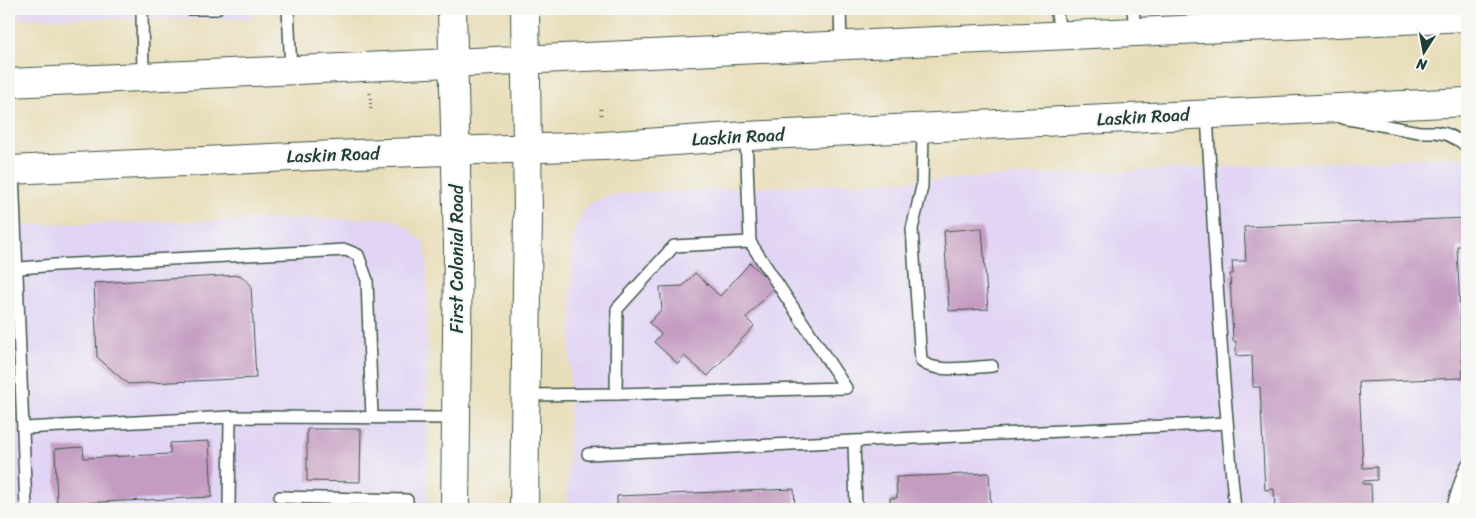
<svg xmlns="http://www.w3.org/2000/svg" width="1476" height="518" viewBox="0 0 1476 518" font-family="Sriracha,sans-serif">
<rect width="100%" height="100%" fill="#f6f6f2"/>
<filter id="ink" filterUnits="userSpaceOnUse"><feTurbulence type="fractalNoise" baseFrequency=".02" numOctaves="2"/><feDisplacementMap in="SourceGraphic" scale="10" xChannelSelector="R" yChannelSelector="G"/><feConvolveMatrix kernelMatrix="1 2 1 2 8 2 1 2 1" color-interpolation-filters="sRGB"/></filter>
<filter id="wash" filterUnits="userSpaceOnUse"><feTurbulence type="fractalNoise" baseFrequency=".0096" numOctaves="4" result="noise"/><feDisplacementMap in="SourceGraphic" scale="20" xChannelSelector="R" yChannelSelector="G"/><feGaussianBlur stdDeviation="1.12" result="paint"/><feColorMatrix in="noise" values="0 0 0 0 0 0 0 0 0 0 0 0 0 0 0 0 0 1.4 0 .05"/><feComposite in="paint" operator="in"/></filter>
<g filter="url(#wash)">
<rect width="100%" height="100%" fill="#e9deba"/>
<!-- built -->
<g fill="#e1d4f4">
<polygon points="9,9 251,9 251,19 9,18"/>
<polygon points="602,9 671,9 612,12"/>
<polygon points="1467,156 1467,509 567,509 573,234 580,217 590,204 607,196 627,193"/>
<polygon points="375,218 396,220 410,230 425,244 427,263 428,509 9,509 9,225"/>
</g>
<g id="blocks">
<!-- building -->
<g fill="#c49cc1">
<polygon points="1467,218 1467,246 1457,246 1463,378 1359,382 1363,468 1377,467 1377,480 1363,481 1363,484 1371,484 1372,509 1275,509 1274,489 1265,490 1260,387 1253,387 1252,355 1236,356 1236,341 1233,341 1230,274 1233,274 1232,261 1246,261 1244,227"/>
<polygon points="982,228 988,309 949,311 944,231"/>
<polygon points="750,263 775,286 746,318 754,326 708,376 684,356 678,364 654,342 661,334 649,323 662,309 660,287 683,286 695,273 720,296"/>
<polygon points="240,275 251,285 256,378 128,384 97,357 94,283"/>
<polygon points="307,429 361,429 360,482 307,481"/>
<polygon points="209,441 212,497 57,504 55,449 83,447 84,458 170,454 170,443"/>
<polygon points="989,473 991,509 890,509 890,498 897,498 896,477"/>
<polygon points="794,489 795,509 617,509 617,496"/>
</g>
</g>
</g>
<g filter="url(#ink)">
<use href="#blocks" fill-opacity="0" stroke="#3d5548" stroke-width="1"/>
<g fill="none" stroke-linecap="round" stroke-linejoin="round">
<defs>
<g id="service">
<polyline points="142,9 143,77"/>
<polyline points="189,9 216,9"/>
<polyline points="288,9 291,70"/>
<polyline points="840,9 841,45"/>
<polyline points="1056,9 1061,35"/>
<polyline points="1133,9 1135,32"/>
<path d="M 1207,114 C 1214,246 1222,378 1235,509"/>
<polyline points="1343,118 1419,132 1435,132 1446,134 1460,141 1467,147"/>
<path d="M 923,128 L 922,187 L 912,229 L 921,361 C 935,374 973,367 992,366"/>
<polyline points="13,170 26,509"/>
<polyline points="9,269 55,265 346,250 358,255 367,280 372,417"/>
<polyline points="616,394 617,309 674,246 750,242"/>
<polyline points="525,395 616,394 846,388 750,242 746,136"/>
<polyline points="230,417 456,418"/>
<polyline points="24,428 230,417 229,509"/>
<polyline points="854,441 856,509"/>
<polyline points="588,454 1227,423"/>
<polyline points="280,497 407,500 407,509"/>
<polyline points="1452,509 1463,474 1467,465"/>
</g>
<g id="secondary">
<polyline points="452,9 458,247 455,509"/>
<polyline points="524,509 528,213 525,9"/>
</g>
<g id="primary">
<polyline points="9,83 1467,17"/>
<polyline points="9,170 357,154 603,146 746,136 1467,102"/>
</g>
</defs>
<!-- service casing -->
<use href="#service" stroke="#3d5548" stroke-width="14"/>
<!-- secondary casing -->
<use href="#secondary" stroke="#3d5548" stroke-width="30"/>
<!-- primary casing -->
<use href="#primary" stroke="#3d5548" stroke-width="30"/>
<!-- path -->
<g stroke="#3d5548" stroke-width="3" stroke-dasharray="1 4" stroke-linecap="butt">
<polyline points="370,93 371,110"/>
<polyline points="601,109 601,119"/>
</g>
<!-- service -->
<use href="#service" stroke="#fff" stroke-width="11"/>
<!-- secondary -->
<use href="#secondary" stroke="#fff" stroke-width="28"/>
<!-- primary -->
<use href="#primary" stroke="#fff" stroke-width="28"/>
</g>
</g>
<g text-anchor="middle" stroke-width="4" stroke-linejoin="round" paint-order="stroke">
<!-- street labels -->
<g font-size="18" fill="#1f3d34" stroke="#f6f6f2">
<text transform="translate(1143 117) rotate(-3)" y="6">Laskin Road</text>
<text transform="translate(738 137) rotate(-3)" y="6">Laskin Road</text>
<text transform="translate(333 155) rotate(-2)" y="6">Laskin Road</text>
<text transform="translate(457 259) rotate(-90)" y="6">First Colonial Road</text>
</g>
</g>
<!-- margin -->
<rect width="1476" height="518" fill="none" stroke="#f6f6f2" stroke-width="30"/>
<!-- north arrow -->
<g transform="translate(1424 52) rotate(191)" stroke="#f6f6f2" stroke-width="4" paint-order="stroke">
<path d="M0-4L9 19L0 12L-9 19Z" fill="#1f3d34"/>
<text y="-8" font-size="14" font-weight="bold" text-anchor="middle" fill="#1f3d34">N</text>
</g>
</svg>
